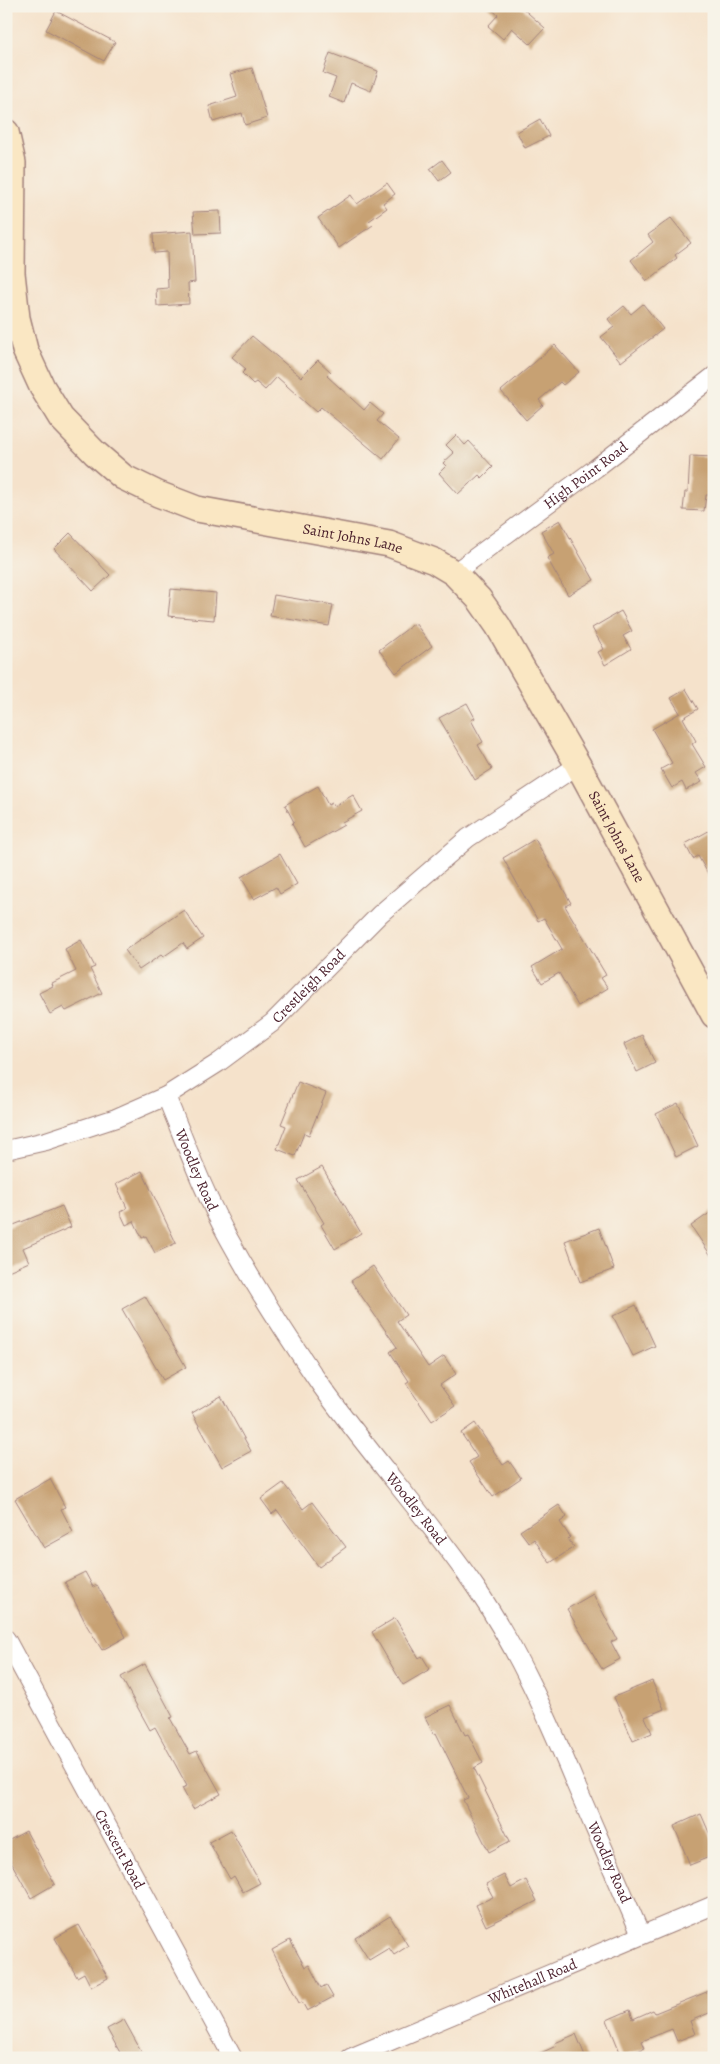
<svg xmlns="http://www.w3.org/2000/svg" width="720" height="2064" viewBox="0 0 720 2064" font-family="Alegreya,serif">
<rect width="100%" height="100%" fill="#f7f3e8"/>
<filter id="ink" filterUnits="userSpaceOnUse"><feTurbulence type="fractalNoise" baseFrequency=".02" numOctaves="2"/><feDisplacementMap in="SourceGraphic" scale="10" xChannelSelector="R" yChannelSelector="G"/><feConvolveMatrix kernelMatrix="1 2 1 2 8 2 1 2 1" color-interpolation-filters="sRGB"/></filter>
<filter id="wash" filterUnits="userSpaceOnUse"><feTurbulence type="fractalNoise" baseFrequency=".0096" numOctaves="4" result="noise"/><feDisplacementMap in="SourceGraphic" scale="20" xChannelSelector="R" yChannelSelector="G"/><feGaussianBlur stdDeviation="1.12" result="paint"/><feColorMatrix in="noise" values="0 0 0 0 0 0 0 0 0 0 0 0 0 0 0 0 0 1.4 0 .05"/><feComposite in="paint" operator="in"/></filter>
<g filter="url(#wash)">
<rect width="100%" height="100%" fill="#f5e2cb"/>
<g id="blocks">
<!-- building -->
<g fill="#c7a173">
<polygon points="488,6 520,6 545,28 530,44 512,28 503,39 488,26 498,15"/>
<polygon points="56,11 115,42 104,61 46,30"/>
<polygon points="330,53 378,71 371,91 351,83 344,103 329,97 336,78 323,73"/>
<polygon points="252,68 267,118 245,125 242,113 213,122 209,106 237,97 230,74"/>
<polygon points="540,119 549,136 525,148 517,132"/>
<polygon points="442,160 451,172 439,181 430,169"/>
<polygon points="387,183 395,194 383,203 387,208 369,221 373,225 339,248 318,218 351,195 357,204"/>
<polygon points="220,211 221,233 195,234 193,212"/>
<polygon points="671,218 691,243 675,255 677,258 647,281 631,260 653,242 648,235"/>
<polygon points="192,231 195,282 188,283 189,304 157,306 156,289 168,288 167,252 154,253 153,234"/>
<polygon points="643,304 663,329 621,362 601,337 614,327 608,319 624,306 631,314"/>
<polygon points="252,336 301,377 318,360 331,372 327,376 364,410 370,403 383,414 377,421 399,439 383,459 321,407 316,412 277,377 265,390 256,382 253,384 242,373 246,369 232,357"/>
<polygon points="555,345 579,372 563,385 560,382 539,400 543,405 526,420 501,391"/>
<polygon points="456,435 465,445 469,441 493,467 482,478 479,475 458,494 439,473 446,466 443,463 454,453 446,445"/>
<polygon points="690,456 714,457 714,495 706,495 704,511 683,510 685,492 688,492"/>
<polygon points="560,520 594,580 568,595 547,558 554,554 541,531"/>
<polygon points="70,533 110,575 93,591 54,549"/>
<polygon points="171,589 216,593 214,620 168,616"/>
<polygon points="274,595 333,605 329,626 270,616"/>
<polygon points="621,611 632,631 623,636 631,649 605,665 598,652 604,649 592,628"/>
<polygon points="415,623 432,646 396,673 379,650"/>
<polygon points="686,689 698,709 683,718 696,741 692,744 706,767 696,773 702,782 686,790 682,782 672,788 661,769 672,763 652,729 680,713 671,698"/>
<polygon points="467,703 475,718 471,720 483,742 478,745 492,769 475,780 439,718"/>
<polygon points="318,786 328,805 332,803 334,806 353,795 362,811 342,822 344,825 305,847 292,824 294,822 285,805"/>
<polygon points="714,828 714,884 698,856 693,859 685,844"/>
<polygon points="535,839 571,903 565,906 606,975 601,978 608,988 578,1006 559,973 542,983 532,967 562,949 544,918 538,921 503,858"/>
<polygon points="280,854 297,884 280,894 276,887 254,899 241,877"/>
<polygon points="184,910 203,938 187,949 183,943 163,957 161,955 139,970 125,950"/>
<polygon points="81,940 95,967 90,969 102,993 66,1011 63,1007 50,1014 39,993 53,986 52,983 76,971 65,949"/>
<polygon points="642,1035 655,1063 637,1072 624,1044"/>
<polygon points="298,1082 326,1093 309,1135 304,1133 295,1156 277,1149 286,1126 281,1124"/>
<polygon points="678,1103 698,1146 676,1157 656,1114"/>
<polygon points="322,1167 361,1233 335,1249 321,1225 324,1223 298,1180"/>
<polygon points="142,1171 176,1243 155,1253 146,1236 142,1238 134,1221 126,1225 120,1212 127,1208 116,1184"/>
<polygon points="62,1206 71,1227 23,1248 29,1262 6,1272 6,1228"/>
<polygon points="714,1210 714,1260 691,1226"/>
<polygon points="599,1228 614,1269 580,1282 565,1241"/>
<polygon points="373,1266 406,1315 397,1321 428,1367 444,1356 456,1374 440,1385 455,1406 432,1421 406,1383 409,1381 390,1352 397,1347 351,1281"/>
<polygon points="145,1296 186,1367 163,1380 122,1309"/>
<polygon points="636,1305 655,1346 633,1356 613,1316"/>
<polygon points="221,1396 251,1451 222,1467 192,1413"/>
<polygon points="475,1423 503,1465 509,1461 521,1478 493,1497 469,1462 477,1457 461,1433"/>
<polygon points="50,1479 65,1507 61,1509 73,1532 44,1548 15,1499"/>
<polygon points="283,1483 303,1509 312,1502 346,1547 319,1567 277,1510 272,1514 261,1499"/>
<polygon points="559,1505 567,1517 560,1522 570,1537 568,1539 574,1547 550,1563 534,1539 529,1543 520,1531"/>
<polygon points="85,1572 93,1587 97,1585 126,1637 102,1650 87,1626 65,1582"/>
<polygon points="593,1594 617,1639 611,1642 620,1659 602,1669 567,1609"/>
<polygon points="395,1618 419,1658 422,1656 430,1669 403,1685 372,1632"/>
<polygon points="145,1664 173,1717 170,1718 190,1754 197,1751 221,1794 193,1809 182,1788 187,1786 155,1727 150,1730 121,1677"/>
<polygon points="652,1681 664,1709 645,1717 652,1733 633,1741 614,1697"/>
<polygon points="450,1705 465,1735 468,1734 483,1763 474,1768 510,1841 489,1852 463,1800 468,1798 436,1733 434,1734 425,1717"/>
<polygon points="701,1814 714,1844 714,1855 690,1865 674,1826"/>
<polygon points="231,1830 260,1883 243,1892 234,1876 230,1879 209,1842"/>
<polygon points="26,1831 55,1884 31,1898 6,1853 6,1842"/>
<polygon points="504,1875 511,1888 526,1880 537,1901 486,1926 476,1905 493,1897 486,1884"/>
<polygon points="390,1916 408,1946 394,1955 389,1948 369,1960 355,1938"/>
<polygon points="79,1925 108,1978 91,1987 84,1973 77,1977 55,1938"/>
<polygon points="290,1940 305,1967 309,1965 321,1988 326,1985 333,1997 307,2011 302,2002 299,2003 272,1950"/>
<polygon points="714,1989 714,2011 690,2021 695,2034 677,2041 672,2029 642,2041 645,2048 622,2057 607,2020 630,2010 633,2019 653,2010 655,2013"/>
<polygon points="124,2020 129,2029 145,2058 123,2058 107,2029"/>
<polygon points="576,2034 586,2058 530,2058 556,2046 555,2043"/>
</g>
</g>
</g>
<g filter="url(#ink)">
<use href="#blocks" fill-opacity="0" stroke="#a0807b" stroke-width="1"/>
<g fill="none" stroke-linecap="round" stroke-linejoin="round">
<defs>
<g id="street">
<path id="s1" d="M 454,573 L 596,468 L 714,376"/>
<path id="s2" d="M 166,1096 C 186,1144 204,1194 229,1239 C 257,1290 289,1339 322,1387 C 371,1456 428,1518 476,1588 C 517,1648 547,1716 575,1783 C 597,1834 619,1884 641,1935"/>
<path id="s3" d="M 6,1150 L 46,1141 L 116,1118 L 166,1096 L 218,1063 L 272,1023 L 380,914 L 468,838 L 578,765"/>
<path id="s4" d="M 6,1639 L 233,2058"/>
<path id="s5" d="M 350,2058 L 714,1905"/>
</g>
<g id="secondary">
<path id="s6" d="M 6,132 L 13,163 L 12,273 L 17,318 L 25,350 L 42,387 L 61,418 L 95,453 L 123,477 L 158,494 L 197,509 L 389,544 L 434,561 L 454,573 L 479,599 L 498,626 L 578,765 L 714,1015"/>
</g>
</defs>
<!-- street casing -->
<use href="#street" stroke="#a0807b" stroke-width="20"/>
<!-- secondary casing -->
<use href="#secondary" stroke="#a0807b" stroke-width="28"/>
<!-- street -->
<use href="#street" stroke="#fff" stroke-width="18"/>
<!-- secondary -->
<use href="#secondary" stroke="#fae7c3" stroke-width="25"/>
</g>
</g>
<g text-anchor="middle" stroke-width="4.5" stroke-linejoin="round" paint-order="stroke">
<!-- street labels -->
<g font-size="15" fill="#4a1f2b" stroke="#f7f3e8">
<text dy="5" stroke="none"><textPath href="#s1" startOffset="164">High Point Road</textPath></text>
<text dy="5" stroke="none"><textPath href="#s6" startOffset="622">Saint Johns Lane</textPath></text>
<text dy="5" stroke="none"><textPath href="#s6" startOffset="1041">Saint Johns Lane</textPath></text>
<text dy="5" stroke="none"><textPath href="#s3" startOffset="350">Crestleigh Road</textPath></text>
<text dy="5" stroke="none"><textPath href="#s2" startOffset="80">Woodley Road</textPath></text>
<text dy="5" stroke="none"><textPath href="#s2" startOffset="485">Woodley Road</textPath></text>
<text dy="5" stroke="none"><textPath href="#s4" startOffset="239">Crescent Road</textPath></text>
<text dy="5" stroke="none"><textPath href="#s2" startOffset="890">Woodley Road</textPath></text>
<text dy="5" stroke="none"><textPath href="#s5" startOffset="198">Whitehall Road</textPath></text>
</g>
</g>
<!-- margin -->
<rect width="720" height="2064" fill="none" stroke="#f7f3e8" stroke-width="25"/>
</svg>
